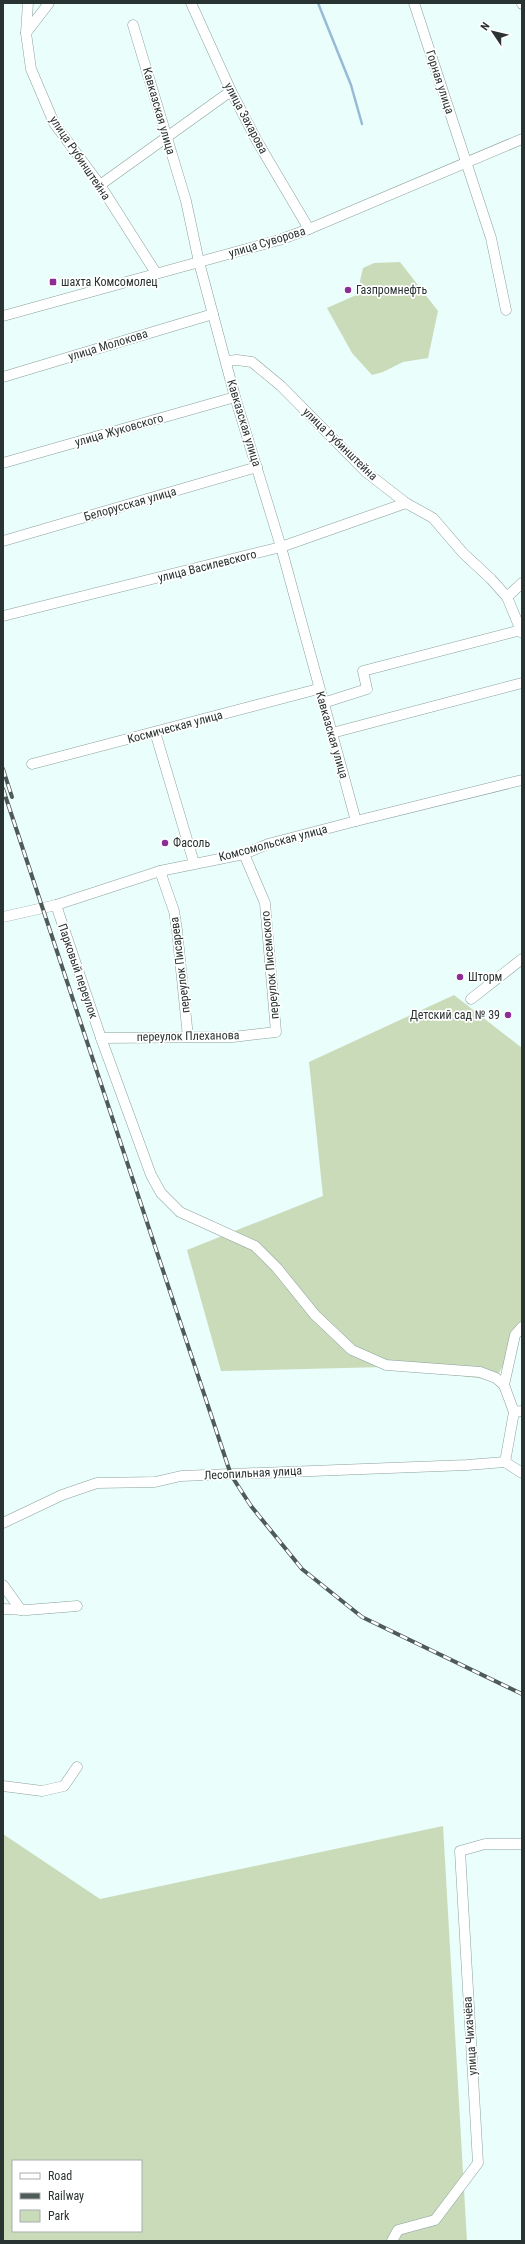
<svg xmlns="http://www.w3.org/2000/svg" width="525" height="2244" viewBox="0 0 525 2244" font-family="'Roboto Condensed',sans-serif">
<rect width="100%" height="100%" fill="#eafefb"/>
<!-- green -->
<g fill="#cadbba" fill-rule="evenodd">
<polygon points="400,262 438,311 428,358 403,362 383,372 372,375 352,353 327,308 363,292 360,281 363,268 374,263"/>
<polygon points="454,995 522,1048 522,1332 495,1380 384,1367 221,1371 187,1250 323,1196 309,1062"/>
<path d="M 443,1826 L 467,2241 L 3,2241 L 3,1834 L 100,1899 ZM 13,2161 L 141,2161 L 141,2231 L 13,2231 Z"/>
</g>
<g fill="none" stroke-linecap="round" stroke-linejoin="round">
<!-- stream -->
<polyline stroke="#97bbd7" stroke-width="2.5" points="318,3 351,85 362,124"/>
<defs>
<g id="minor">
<polyline points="28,3 26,33 31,69 54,123 100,185 156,273"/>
<polyline points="191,3 231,91 257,141 309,229"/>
<polyline points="414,3 491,238 506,310"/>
<polyline points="522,3 522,4"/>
<polyline points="133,25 186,201 199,262 235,397 281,547 356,821"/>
<polyline points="26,33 49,3"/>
<polyline points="100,185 231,91"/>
<polyline points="3,316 279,240 309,229 522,139"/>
<polyline points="226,361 237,360 252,362 281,386 366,472 406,503 433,518 463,553 491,579 507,597 522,633"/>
<polyline points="3,377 213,314"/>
<polyline points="3,463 235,397"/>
<polyline points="3,541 257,467"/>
<polyline points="507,597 522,583"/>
<polyline points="3,616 281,547 406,503"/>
<polyline points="323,703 367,689 363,671 521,630"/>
<polyline points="155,732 194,863"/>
<polyline points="332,733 522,683"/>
<polyline points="32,764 318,689"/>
<polyline points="160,871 174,911 177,930 188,1037"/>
<polyline points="56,905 101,1038 151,1175 161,1193 180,1212 255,1246 277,1268 315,1315 352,1350 386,1365 480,1372 496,1378 504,1385 514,1412 522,1411"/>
<polyline points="3,917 56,905 160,871 244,854 268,844 356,821 522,780"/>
<polyline points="471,999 522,959"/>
<polyline points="101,1038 233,1037 276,1032 265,903 244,854"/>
<polyline points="504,1385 515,1335 522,1327"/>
<polyline points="514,1412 505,1462 522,1473"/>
<polyline points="3,1523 62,1495 97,1483 155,1482 181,1476 467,1465 505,1462"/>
<polyline points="3,1585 21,1610"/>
<polyline points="3,1609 27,1610 77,1606"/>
<polyline points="3,1786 42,1791 64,1786 77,1767"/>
<polyline points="392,2241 398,2230 435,2220 478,2163 460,1851 485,1844 522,1844"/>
</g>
</defs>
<!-- minor casing -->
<use href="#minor" stroke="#8aa19d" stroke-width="11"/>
<!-- minor -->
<use href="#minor" stroke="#fff" stroke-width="10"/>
<defs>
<g id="rail">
<polyline points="3,769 12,797"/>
<polyline points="3,789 231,1475 251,1506 302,1569 362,1617 522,1694"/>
</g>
</defs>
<!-- rail casing -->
<use href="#rail" stroke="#4f5b59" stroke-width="4"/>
<!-- rail -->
<use href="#rail" stroke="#fff" stroke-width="2.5" stroke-dasharray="8" stroke-linecap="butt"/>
</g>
<!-- markers -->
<g fill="#8d2d96" stroke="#fff" stroke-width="1.5">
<rect x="49" y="278" width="8" height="8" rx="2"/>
<circle cx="348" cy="290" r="4"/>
<circle cx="165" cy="843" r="4"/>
<circle cx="460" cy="977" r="4"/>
<circle cx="508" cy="1015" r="4"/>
</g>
<g text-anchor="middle" stroke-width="3.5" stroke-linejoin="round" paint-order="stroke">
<!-- street labels -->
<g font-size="12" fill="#293331" stroke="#fff">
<text transform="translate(440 82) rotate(72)" y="4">Горная улица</text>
<text transform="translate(159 111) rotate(74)" y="4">Кавказская улица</text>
<text transform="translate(246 118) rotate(62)" y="4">улица Захарова</text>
<text transform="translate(80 158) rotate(56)" y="4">улица Рубинштейна</text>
<text transform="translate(267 242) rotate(-17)" y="4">улица Суворова</text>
<text transform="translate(108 345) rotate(-17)" y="4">улица Молокова</text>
<text transform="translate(244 423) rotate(73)" y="4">Кавказская улица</text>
<text transform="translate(119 430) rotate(-16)" y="4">улица Жуковского</text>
<text transform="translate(340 444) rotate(44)" y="4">улица Рубинштейна</text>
<text transform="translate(130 504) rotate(-16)" y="4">Белорусская улица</text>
<text transform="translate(207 566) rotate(-14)" y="4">улица Василевского</text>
<text transform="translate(175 727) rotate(-15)" y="4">Космическая улица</text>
<text transform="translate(332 735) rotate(74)" y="4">Кавказская улица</text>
<text transform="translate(273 843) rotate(-15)" y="4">Комсомольская улица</text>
<text transform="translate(180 965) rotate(-97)" y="4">переулок Писарева</text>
<text transform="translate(270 965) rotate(-95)" y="4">переулок Писемского</text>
<text transform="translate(78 971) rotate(71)" y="4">Парковый переулок</text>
<text transform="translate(188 1036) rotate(-1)" y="4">переулок Плеханова</text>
<text transform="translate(253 1473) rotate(-3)" y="4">Лесопильная улица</text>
<text transform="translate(470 2036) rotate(-94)" y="4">улица Чихачёва</text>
</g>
<!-- poi labels -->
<g font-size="12" fill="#293331" stroke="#fff" text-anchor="start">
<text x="61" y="286">шахта Комсомолец</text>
<text x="356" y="294">Газпромнефть</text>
<text x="173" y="847">Фасоль</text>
<text x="468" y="981">Шторм</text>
<text x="500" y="1019" text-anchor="end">Детский сад № 39</text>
</g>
</g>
<!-- border -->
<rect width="525" height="2244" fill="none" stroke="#293331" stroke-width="8"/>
<!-- legend -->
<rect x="12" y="2160" width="130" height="72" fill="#ffffff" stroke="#a9adad"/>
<rect x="20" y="2173" width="20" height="6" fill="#ffffff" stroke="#a9adad"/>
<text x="48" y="2180" font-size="12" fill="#293331">Road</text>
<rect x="20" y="2193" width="20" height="6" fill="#4f5b59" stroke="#a9adad"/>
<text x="48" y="2200" font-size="12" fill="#293331">Railway</text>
<rect x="20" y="2210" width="20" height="12" fill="#cadbba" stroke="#a9adad"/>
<text x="48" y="2220" font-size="12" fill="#293331">Park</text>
<!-- north arrow -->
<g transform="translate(493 32) rotate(305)" stroke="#ffffff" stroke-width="3" paint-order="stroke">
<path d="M0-3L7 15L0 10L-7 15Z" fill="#293331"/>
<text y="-6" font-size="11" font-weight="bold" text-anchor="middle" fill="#293331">N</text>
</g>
</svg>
